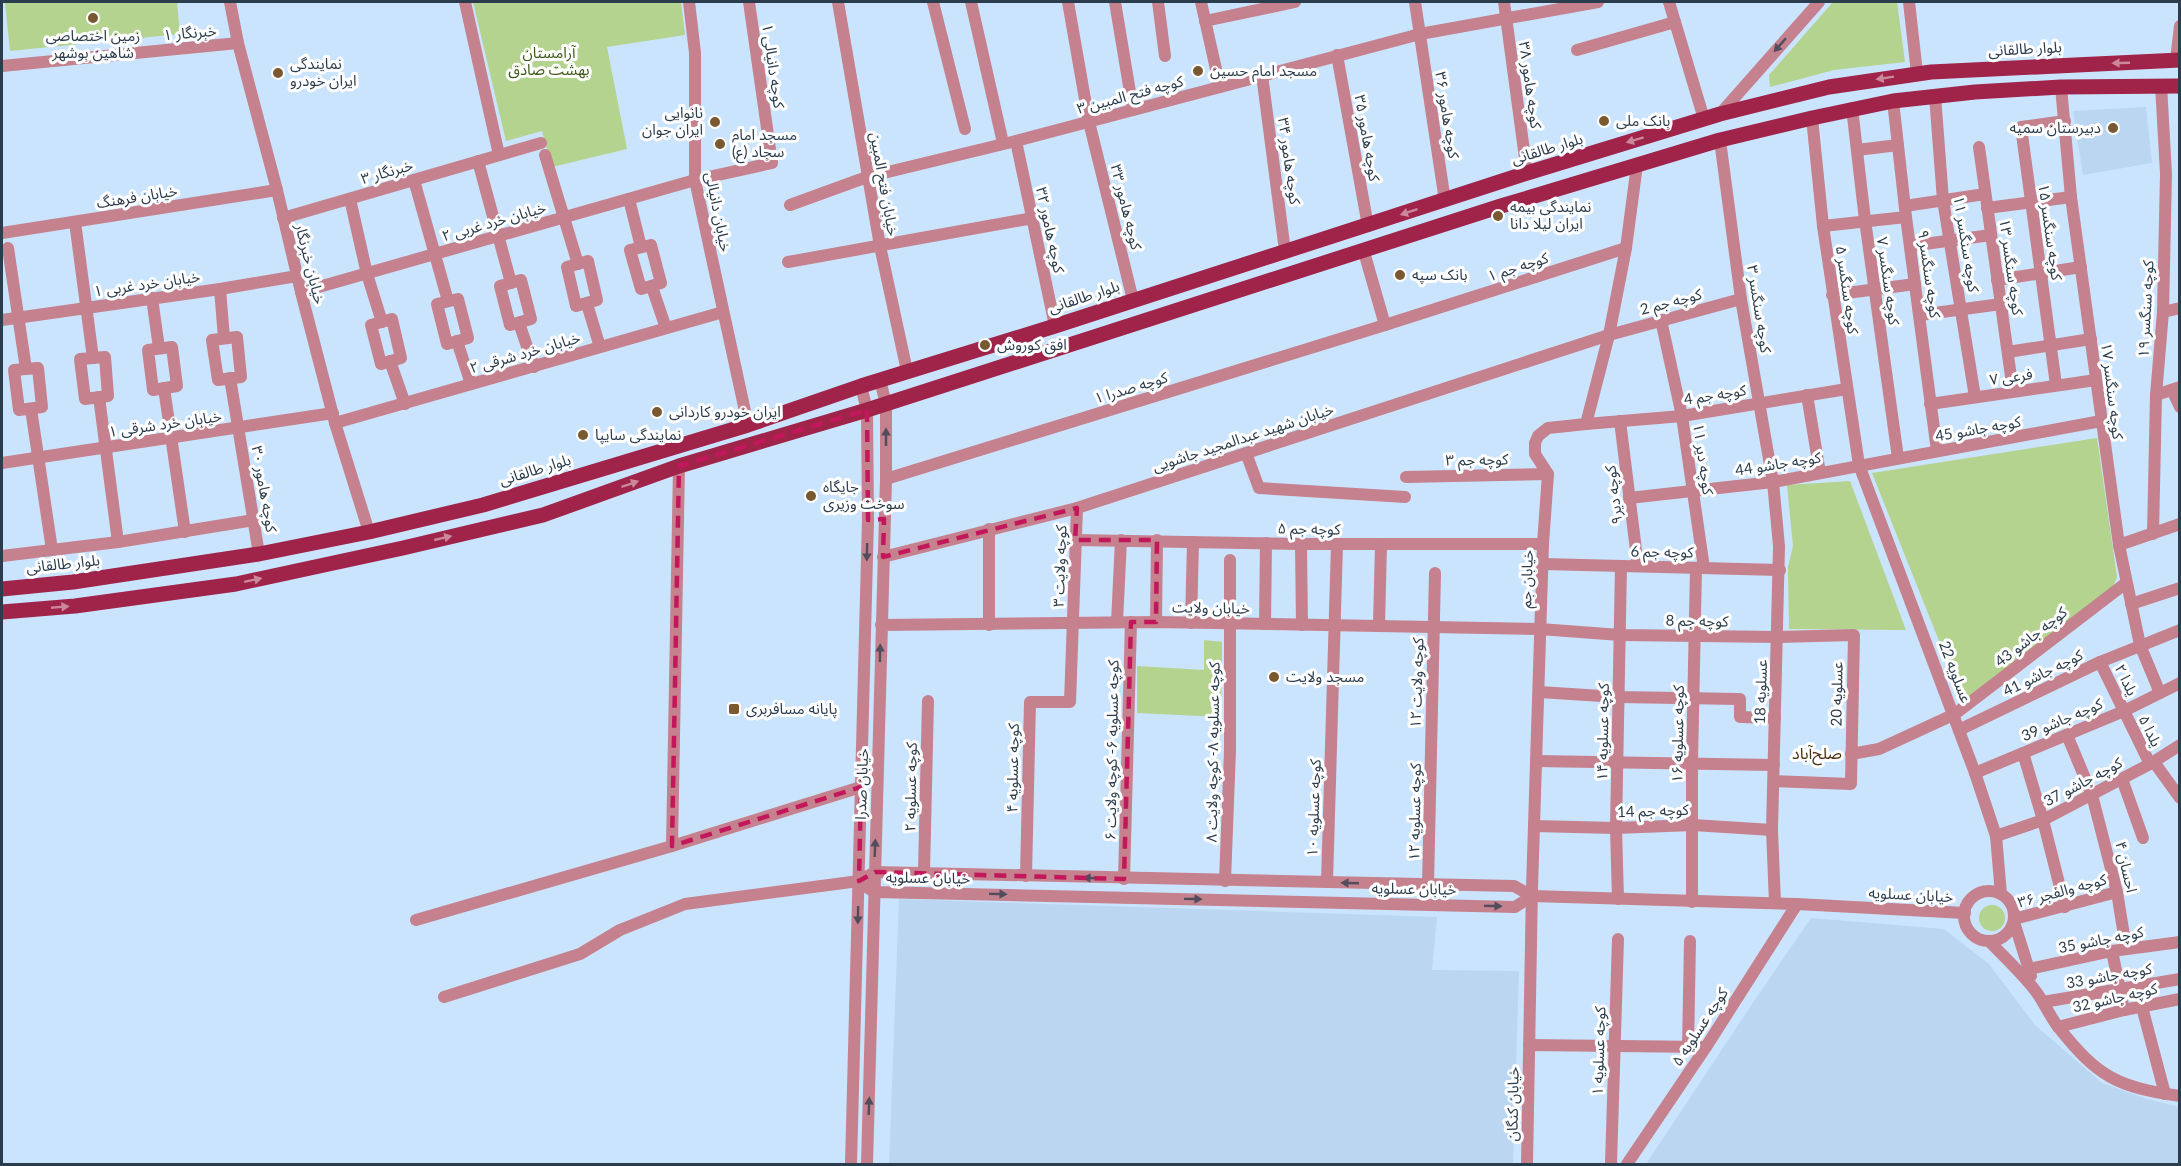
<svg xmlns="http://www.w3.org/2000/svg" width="2181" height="1166" viewBox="0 0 2181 1166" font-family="Lato,'Noto Sans Arabic',sans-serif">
<rect width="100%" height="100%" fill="#cbe4fd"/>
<!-- built -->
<g fill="#bad6f1">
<polygon points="2146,107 2152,163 2083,175 2073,111"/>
<polygon points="899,899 1437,917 1432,970 1519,971 1513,1164 889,1164"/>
<polygon points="1811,918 1944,929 1989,964 2035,1025 2102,1083 2144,1098 2179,1107 2179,1164 1646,1164 1754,1001"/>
</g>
<!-- green -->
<g fill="#b3d38e">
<polygon points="5,2 177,2 180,34 10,51"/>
<polygon points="473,2 681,2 685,35 607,47 627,149 552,167 542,131 506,141"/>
<polygon points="1833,2 1897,2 1905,62 1834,70 1770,87 1769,75"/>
<polygon points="2097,438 2117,577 2111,592 1963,701 1872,473"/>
<polygon points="1850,481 1906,630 1789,629 1788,567 1793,546 1787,485"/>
<polygon points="1204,640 1222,642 1221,717 1137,713 1137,666 1204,670"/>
<circle cx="1992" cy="918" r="13"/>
</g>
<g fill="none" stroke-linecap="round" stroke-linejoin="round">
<!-- minor -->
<g stroke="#c5818d" stroke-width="12">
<polyline points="230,2 238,43 277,190 301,292 335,423 369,532"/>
<polyline points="465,2 499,155"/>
<polyline points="689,2 695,53 695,180 748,425"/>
<polyline points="838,2 880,246 907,371"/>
<polyline points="933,2 965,129"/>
<polyline points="971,2 1003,143"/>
<polyline points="1068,2 1089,122 1133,300"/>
<polyline points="1115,2 1133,110"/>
<polyline points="1158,2 1165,56"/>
<polyline points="1201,2 1220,87"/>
<polyline points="1415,2 1445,201"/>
<polyline points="1504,2 1527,173"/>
<polyline points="1669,2 1704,119"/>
<polyline points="1909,2 1917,73"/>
<polyline points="1205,21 1295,2"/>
<polyline points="1577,50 1675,22"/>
<polyline points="1337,55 1368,226"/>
<polyline points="2176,60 2180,26"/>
<polyline points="2,66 238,43"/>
<polyline points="1262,75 1285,251"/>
<polyline points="2061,87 2071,197 2119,545 2140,645 2160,693"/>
<polyline points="1935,96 1943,200 1975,397"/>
<polyline points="1893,101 1906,217 1937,451"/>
<polyline points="1852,108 1865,220 1898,458"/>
<polyline points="1720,114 1819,2"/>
<polyline points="1812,118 1823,226 1859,465 1975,773 1996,836 2001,894"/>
<polyline points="1720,140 1741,299 1773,482 1779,546 1772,830 1775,903"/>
<polyline points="1016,141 1055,326"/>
<polyline points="1979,147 2013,391"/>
<polyline points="1857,150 1898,145"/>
<polyline points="545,155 578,264"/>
<polyline points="478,161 511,283"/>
<polyline points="414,180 448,301"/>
<polyline points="350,199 367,274 382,322"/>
<polyline points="629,199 641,247"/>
<polyline points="790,205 867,177 1016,141 1420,34 1598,2"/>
<polyline points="1905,206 1985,194"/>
<polyline points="1987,208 2071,197"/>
<polyline points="283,218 541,143"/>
<polyline points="75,222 93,358"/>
<polyline points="1823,226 1906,217"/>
<polyline points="2,233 277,190"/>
<polygon points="651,245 661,283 641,289 630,250"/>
<polyline points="1910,246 1991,235"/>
<polyline points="8,248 26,369"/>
<polyline points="1364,252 1385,325"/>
<polygon points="588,261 597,300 576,306 567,267"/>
<polyline points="788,262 1033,218"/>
<polygon points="521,280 531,319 510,325 500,286"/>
<polyline points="1997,280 2081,267"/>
<polyline points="652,287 666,328"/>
<polyline points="220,289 224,338"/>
<polyline points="301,292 695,180 772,163 749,2"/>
<polyline points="1832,295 1915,284"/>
<polyline points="152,298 159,348"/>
<polygon points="458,299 468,338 447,344 437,304"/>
<polyline points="587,304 600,347"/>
<polyline points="2163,312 2180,308"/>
<polyline points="1920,315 2001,304"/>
<polygon points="392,319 401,358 381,364 371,325"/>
<polyline points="2,320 220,289 297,276"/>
<polyline points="1661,320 1682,416 1704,568"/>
<polyline points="519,323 534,367"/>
<polygon points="237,337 241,377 218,380 212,340"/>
<polyline points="457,341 471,384"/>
<polygon points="172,347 177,386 153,390 148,350"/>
<polyline points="2008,352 2091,339"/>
<polygon points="105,357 108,396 85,399 80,359"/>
<polyline points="390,361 405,404"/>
<polygon points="38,368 42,407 19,410 14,370"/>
<polyline points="230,378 259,554"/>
<polyline points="2056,385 2021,127 2065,121"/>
<polyline points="164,388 185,532"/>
<polyline points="2172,390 2180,407"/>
<polyline points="1807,395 1820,473"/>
<polyline points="2156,395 2180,387"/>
<polyline points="99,397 118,542"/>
<polyline points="1930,404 2096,380"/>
<polyline points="31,409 52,550"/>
<polyline points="1620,421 1638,566"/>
<polyline points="335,423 723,312"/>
<polyline points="1586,424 1682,416 1847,389"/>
<polyline points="1246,453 1259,488 1405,497"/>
<polyline points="2,463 333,413"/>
<polyline points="679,466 672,846 861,787"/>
<polyline points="1406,477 1548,474"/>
<polyline points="886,479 1385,325 1626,248"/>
<polyline points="1629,498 1773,482 2101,421"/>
<polyline points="989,529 989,625"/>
<polyline points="2153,534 2156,395 2163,312 2166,174 2161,85"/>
<polyline points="1075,540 1301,544 1543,544"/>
<polyline points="1301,544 1302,625"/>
<polyline points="2119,545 2180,524"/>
<polyline points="2,556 118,542 254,520"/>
<polyline points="883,557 1077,508 1609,335 1741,299"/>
<polyline points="1543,564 1780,570"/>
<polyline points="2131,604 2180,588"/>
<polyline points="1117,622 1121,540"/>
<polyline points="1156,622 1157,540"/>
<polyline points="1191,623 1193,542"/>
<polyline points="1265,624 1266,543"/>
<polyline points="881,625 1156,622 1540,629 1620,635 1778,637 1854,635 1851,784 1774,781"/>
<polyline points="1379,625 1381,544"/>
<polyline points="2100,662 2150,764"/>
<polyline points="1539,692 1618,697 1740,699 1740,717 1775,718"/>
<polyline points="1959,730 2100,662 2180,630"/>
<polyline points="2067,735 2092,795 2117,892 2126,948"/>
<polyline points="2023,753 2043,820 2065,907"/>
<polyline points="1851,754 1879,749 1955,714 2126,583"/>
<polyline points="1536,761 1774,765"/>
<polyline points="2154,762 2180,798"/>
<polyline points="1975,773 2124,711 2180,683"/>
<polyline points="2122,779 2143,838"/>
<polyline points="1534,826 1616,828 1693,825 1772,830"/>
<polyline points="1996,836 2043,820 2150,764 2180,745"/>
<polyline points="924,872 928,701"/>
<polyline points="1026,876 1030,702 1070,702 1077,508"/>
<polyline points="1124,879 1131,622"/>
<polyline points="1225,881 1230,750 1230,560"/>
<polyline points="1327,882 1337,544"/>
<polyline points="1428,885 1435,573"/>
<polyline points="868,888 874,892 1515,907 1532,896"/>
<circle cx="1989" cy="916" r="25"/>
<polyline points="1618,899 1616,828 1621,566"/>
<polyline points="1692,902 1692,763 1696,568"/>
<polyline points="2014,919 2117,892"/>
<polyline points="416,920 672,846"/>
<polyline points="2014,922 2031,976"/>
<path d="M 1989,941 C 2005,958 2023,974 2037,993 C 2045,1004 2050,1017 2059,1028 C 2098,1077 2117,1087 2180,1096"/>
<polyline points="2112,951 2124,1010"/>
<polyline points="2029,969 2112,951 2180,942"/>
<polyline points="444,997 580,954 620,930 685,904 859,881 875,872 1514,886 1532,896 1797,904 1965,913"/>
<polyline points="2043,1002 2180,979"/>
<polyline points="2142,1007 2165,1094"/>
<polyline points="2058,1027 2124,1010 2180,999"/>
<polyline points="1529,1045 1706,1047"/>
<polyline points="1688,1048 1690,941"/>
<polyline points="851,1164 868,520 867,410 861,386"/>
<polyline points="867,1164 886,479 886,404 880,380"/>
<polyline points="1527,1164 1532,888 1543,544 1548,474 1535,454 1535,443 1538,436 1548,428 1586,424 1609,335 1626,248 1637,165"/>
<polyline points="1611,1164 1618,939"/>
<polyline points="1627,1164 1706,1047 1797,904"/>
</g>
<!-- major -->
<g stroke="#a02449" stroke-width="15">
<polyline points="2,589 73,582 259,554 369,532 483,505 748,425 861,386 1055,326 1527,173 1720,114 1829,87 1931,72 2180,60"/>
<polyline points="2,612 75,606 236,584 403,548 543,515 679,466 867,410 1501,206 1720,140 1812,118 1893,101 1975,92 2061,87 2180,86"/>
</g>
</g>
<!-- one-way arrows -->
<defs><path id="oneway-solid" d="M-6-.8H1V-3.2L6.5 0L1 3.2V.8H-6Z" transform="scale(1.5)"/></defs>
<g fill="#524d5c">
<use href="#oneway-solid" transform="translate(1780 45) rotate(131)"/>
<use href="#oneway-solid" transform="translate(886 437) rotate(-90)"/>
<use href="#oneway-solid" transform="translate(867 552) rotate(91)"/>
<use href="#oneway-solid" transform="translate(880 653) rotate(-89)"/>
<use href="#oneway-solid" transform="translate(875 848) rotate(-88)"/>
<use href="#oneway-solid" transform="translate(1092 878) rotate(-178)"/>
<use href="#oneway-solid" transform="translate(1350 883) rotate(-178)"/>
<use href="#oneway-solid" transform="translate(998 894) rotate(1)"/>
<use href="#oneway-solid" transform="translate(1193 899) rotate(1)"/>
<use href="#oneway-solid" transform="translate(1493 906) rotate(1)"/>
<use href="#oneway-solid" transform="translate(858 915) rotate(91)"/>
<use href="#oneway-solid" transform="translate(869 1106) rotate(-88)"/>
</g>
<g fill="#cb879b">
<use href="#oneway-solid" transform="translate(2121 63) rotate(178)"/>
<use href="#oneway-solid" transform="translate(1885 78) rotate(171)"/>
<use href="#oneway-solid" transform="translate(1635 140) rotate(163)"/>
<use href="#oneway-solid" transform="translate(1409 212) rotate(162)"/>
<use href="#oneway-solid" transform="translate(630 484) rotate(-19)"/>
<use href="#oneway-solid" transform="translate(443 538) rotate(-13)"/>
<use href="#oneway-solid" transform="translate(253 580) rotate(-12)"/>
<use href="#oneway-solid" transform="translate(60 607) rotate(-5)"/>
</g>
<!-- marked area -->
<path fill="none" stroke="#c2185b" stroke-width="4.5" stroke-dasharray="12 8" stroke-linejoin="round" d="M 867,410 L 868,520 L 884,519 L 883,557 L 1077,508 L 1075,540 L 1157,540 L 1156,622 L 1131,622 L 1124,879 L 875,872 L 859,881 L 861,787 L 672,846 L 679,466 Z"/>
<!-- markers -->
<g fill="#7a5830" stroke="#fff" stroke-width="2">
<circle cx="93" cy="18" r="6"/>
<circle cx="1198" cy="71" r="6"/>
<circle cx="278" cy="73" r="6"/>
<circle cx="1604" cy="121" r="6"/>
<circle cx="715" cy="122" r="6"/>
<circle cx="2113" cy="128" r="6"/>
<circle cx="720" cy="144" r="6"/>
<circle cx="1498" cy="216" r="6"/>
<circle cx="1400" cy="275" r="6"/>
<circle cx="985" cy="345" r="6"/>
<circle cx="657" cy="412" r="6"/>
<circle cx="583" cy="435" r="6"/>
<circle cx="811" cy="496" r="6"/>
<circle cx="1274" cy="677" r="6"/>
<rect x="728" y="703" width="12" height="12" rx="3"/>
</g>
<g text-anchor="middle" stroke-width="6" stroke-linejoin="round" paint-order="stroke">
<!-- street labels -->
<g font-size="15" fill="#2b3c4c" stroke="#fff">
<text transform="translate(190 33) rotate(-5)" y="5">خبرنگار ۱</text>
<text transform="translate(2025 49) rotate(-3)" y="5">بلوار طالقانی</text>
<text transform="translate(773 66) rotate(82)" y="5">کوچه دانیالی ۱</text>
<text transform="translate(1530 85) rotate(82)" y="5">کوچه هامور ۳۸</text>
<text transform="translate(1130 95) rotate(-15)" y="5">کوچه فتح المبین ۳</text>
<text transform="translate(1447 115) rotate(81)" y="5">کوچه هامور ۳۶</text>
<text transform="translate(1367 138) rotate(80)" y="5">کوچه هامور ۳۵</text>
<text transform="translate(1547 149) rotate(-17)" y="5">بلوار طالقانی</text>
<text transform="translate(1289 161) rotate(82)" y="5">کوچه هامور ۳۴</text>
<text transform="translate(387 172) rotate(-16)" y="5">خبرنگار ۳</text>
<text transform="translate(884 184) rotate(80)" y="5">خیابان فتح المبین</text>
<text transform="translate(137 197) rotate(-9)" y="5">خیابان فرهنگ</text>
<text transform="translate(1126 207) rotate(76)" y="5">کوچه هامور ۳۳</text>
<text transform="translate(718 212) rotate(79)" y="5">خیابان دانیالی</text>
<text transform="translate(494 222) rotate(-16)" y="5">خیابان خرد غربی ۲</text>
<text transform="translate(1050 230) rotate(78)" y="5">کوچه هامور ۳۲</text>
<text transform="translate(2050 232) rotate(82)" y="5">کوچه سنگسر ۱۵</text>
<text transform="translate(1966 244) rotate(81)" y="5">کوچه سنگسر ۱۱</text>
<text transform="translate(310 264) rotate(76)" y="5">خیابان خبرنگار</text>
<text transform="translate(1518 267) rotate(-18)" y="5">کوچه جم ۱</text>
<text transform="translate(2011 267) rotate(82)" y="5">کوچه سنگسر ۱۳</text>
<text transform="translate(1929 274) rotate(82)" y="5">کوچه سنگسر ۹</text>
<text transform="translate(1888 281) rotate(82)" y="5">کوچه سنگسر ۷</text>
<text transform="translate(147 284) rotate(-8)" y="5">خیابان خرد غربی ۱</text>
<text transform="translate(1847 290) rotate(82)" y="5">کوچه سنگسر ۵</text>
<text transform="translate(1084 297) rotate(-18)" y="5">بلوار طالقانی</text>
<text transform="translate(1671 302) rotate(-15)" y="5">کوچه جم 2</text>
<text transform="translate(1759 309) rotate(81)" y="5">کوچه سنگسر ۳</text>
<text transform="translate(2146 309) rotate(-87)" y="5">کوچه سنگسر ۱۹</text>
<text transform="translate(525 353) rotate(-16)" y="5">خیابان خرد شرقی ۲</text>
<text transform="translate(2011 377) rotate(-8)" y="5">فرعی ۷</text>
<text transform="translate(1131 388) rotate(-17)" y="5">کوچه صدرا ۱</text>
<text transform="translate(2112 391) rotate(83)" y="5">کوچه سنگسر ۱۷</text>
<text transform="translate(1715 395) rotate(-9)" y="5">کوچه جم 4</text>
<text transform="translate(165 424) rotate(-8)" y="5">خیابان خرد شرقی ۱</text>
<text transform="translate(1978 429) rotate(-10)" y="5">کوچه جاشو 45</text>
<text transform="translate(1243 438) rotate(-18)" y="5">خیابان شهید عبدالمجید جاشویی</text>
<text transform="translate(1703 459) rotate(82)" y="5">کوچه دیر ۱۱</text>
<text transform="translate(1477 460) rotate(-1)" y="5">کوچه جم ۳</text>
<text transform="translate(1778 464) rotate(-9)" y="5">کوچه جاشو 44</text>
<text transform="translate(535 470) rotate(-17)" y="5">بلوار طالقانی</text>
<text transform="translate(264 489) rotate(80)" y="5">کوچه هامور ۳۰</text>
<text transform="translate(1614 495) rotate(-97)" y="5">کوچه دیر۹</text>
<text transform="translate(1309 529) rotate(1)" y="5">کوچه جم ۵</text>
<text transform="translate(1662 552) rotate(1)" y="5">کوچه جم 6</text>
<text transform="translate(63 564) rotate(-6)" y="5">بلوار طالقانی</text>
<text transform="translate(1060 566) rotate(-88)" y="5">کوچه ولایت ۳</text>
<text transform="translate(1527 579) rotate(-88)" y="5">خیابان جم</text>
<text transform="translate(1211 608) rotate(1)" y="5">خیابان ولایت</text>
<text transform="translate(1697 621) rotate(1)" y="5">کوچه جم 8</text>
<text transform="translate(2031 637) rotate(-38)" y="5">کوچه جاشو 43</text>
<text transform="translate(1955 672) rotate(69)" y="5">عسلویه 22</text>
<text transform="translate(2043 673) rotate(-26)" y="5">کوچه جاشو 41</text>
<text transform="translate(2126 680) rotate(64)" y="5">یلدا ۲</text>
<text transform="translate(1417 683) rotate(-88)" y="5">کوچه ولایت ۱۲</text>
<text transform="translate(1761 692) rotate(-88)" y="5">عسلویه 18</text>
<text transform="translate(1837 694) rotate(-89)" y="5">عسلویه 20</text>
<text transform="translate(2062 720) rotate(-23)" y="5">کوچه جاشو 39</text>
<text transform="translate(2150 731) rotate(64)" y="5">یلدا ۵</text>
<text transform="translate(1603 732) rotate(-89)" y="5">کوچه عسلویه ۱۴</text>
<text transform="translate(1678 734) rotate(-89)" y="5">کوچه عسلویه ۱۶</text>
<text transform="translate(1112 750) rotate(-89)" y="5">کوچه عسلویه ۶- کوچه ولایت ۶</text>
<text transform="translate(1213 752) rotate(-89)" y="5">کوچه عسلویه ۸- کوچه ولایت ۸</text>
<text transform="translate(1013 768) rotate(-89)" y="5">کوچه عسلویه ۴</text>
<text transform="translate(2083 782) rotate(-28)" y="5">کوچه جاشو 37</text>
<text transform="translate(862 784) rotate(-88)" y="5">خیابان صدرا</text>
<text transform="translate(911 787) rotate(-89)" y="5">کوچه عسلویه ۲</text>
<text transform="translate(1314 808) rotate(-88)" y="5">کوچه عسلویه ۱۰</text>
<text transform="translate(1653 811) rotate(-2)" y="5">کوچه جم 14</text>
<text transform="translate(1415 812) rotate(-89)" y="5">کوچه عسلویه ۱۲</text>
<text transform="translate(2126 867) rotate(77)" y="5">احسان ۴</text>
<text transform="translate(928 878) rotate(1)" y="5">خیابان عسلویه</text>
<text transform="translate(1414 889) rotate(1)" y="5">خیابان عسلویه</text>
<text transform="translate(2062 891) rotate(-15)" y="5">کوچه والفجر ۳۶</text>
<text transform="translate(1911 895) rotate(3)" y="5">خیابان عسلویه</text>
<text transform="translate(2101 940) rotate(-11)" y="5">کوچه جاشو 35</text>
<text transform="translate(2109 976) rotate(-10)" y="5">کوچه جاشو 33</text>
<text transform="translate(2115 998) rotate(-13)" y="5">کوچه جاشو 32</text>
<text transform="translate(1700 1027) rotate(-57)" y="5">کوچه عسلویه ۵</text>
<text transform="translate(1599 1051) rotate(-88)" y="5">کوچه عسلویه ۱</text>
<text transform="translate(1513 1104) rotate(-89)" y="5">خیابان کنگان</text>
</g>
<!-- poi labels -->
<g font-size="15" fill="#2b3c4c" stroke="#fff" text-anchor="start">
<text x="93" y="41" text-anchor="middle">زمین اختصاصی<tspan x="93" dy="17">شاهین بوشهر</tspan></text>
<text x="290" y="69">نمایندگی<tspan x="290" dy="17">ایران خودرو</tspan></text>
<text x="1210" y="76">مسجد امام حسین</text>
<text x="703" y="118" text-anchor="end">نانوایی<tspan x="703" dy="17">ایران جوان</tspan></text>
<text x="1616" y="126">بانک ملی</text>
<text x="2101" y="133" text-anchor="end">دبیرستان سمیه</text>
<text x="732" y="140">مسجد امام<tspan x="732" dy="17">سجاد (ع)</tspan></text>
<text x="1510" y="212">نمایندگی بیمه<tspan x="1510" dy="17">ایران لیلا دانا</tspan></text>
<text x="1412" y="280">بانک سپه</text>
<text x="997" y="350">افق کوروش</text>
<text x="669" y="417">ایران خودرو کاردانی</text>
<text x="595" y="440">نمایندگی سایپا</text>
<text x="823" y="492">جایگاه<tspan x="823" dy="17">سوخت وزیری</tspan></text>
<text x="1286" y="682">مسجد ولایت</text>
<text x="746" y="714">پایانه مسافربری</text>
</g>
<!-- park labels -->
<g font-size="15" fill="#3d5717" stroke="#fff">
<text x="549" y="58">آرامستان<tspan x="549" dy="17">بهشت صادق</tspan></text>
</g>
<!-- neighbourhood labels -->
<g font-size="16" fill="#4a300f" stroke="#fff">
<text x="1817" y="759">صلح‌آباد</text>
</g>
</g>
<!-- border -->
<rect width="2181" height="1166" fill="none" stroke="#2b3c4c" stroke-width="6"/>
</svg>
